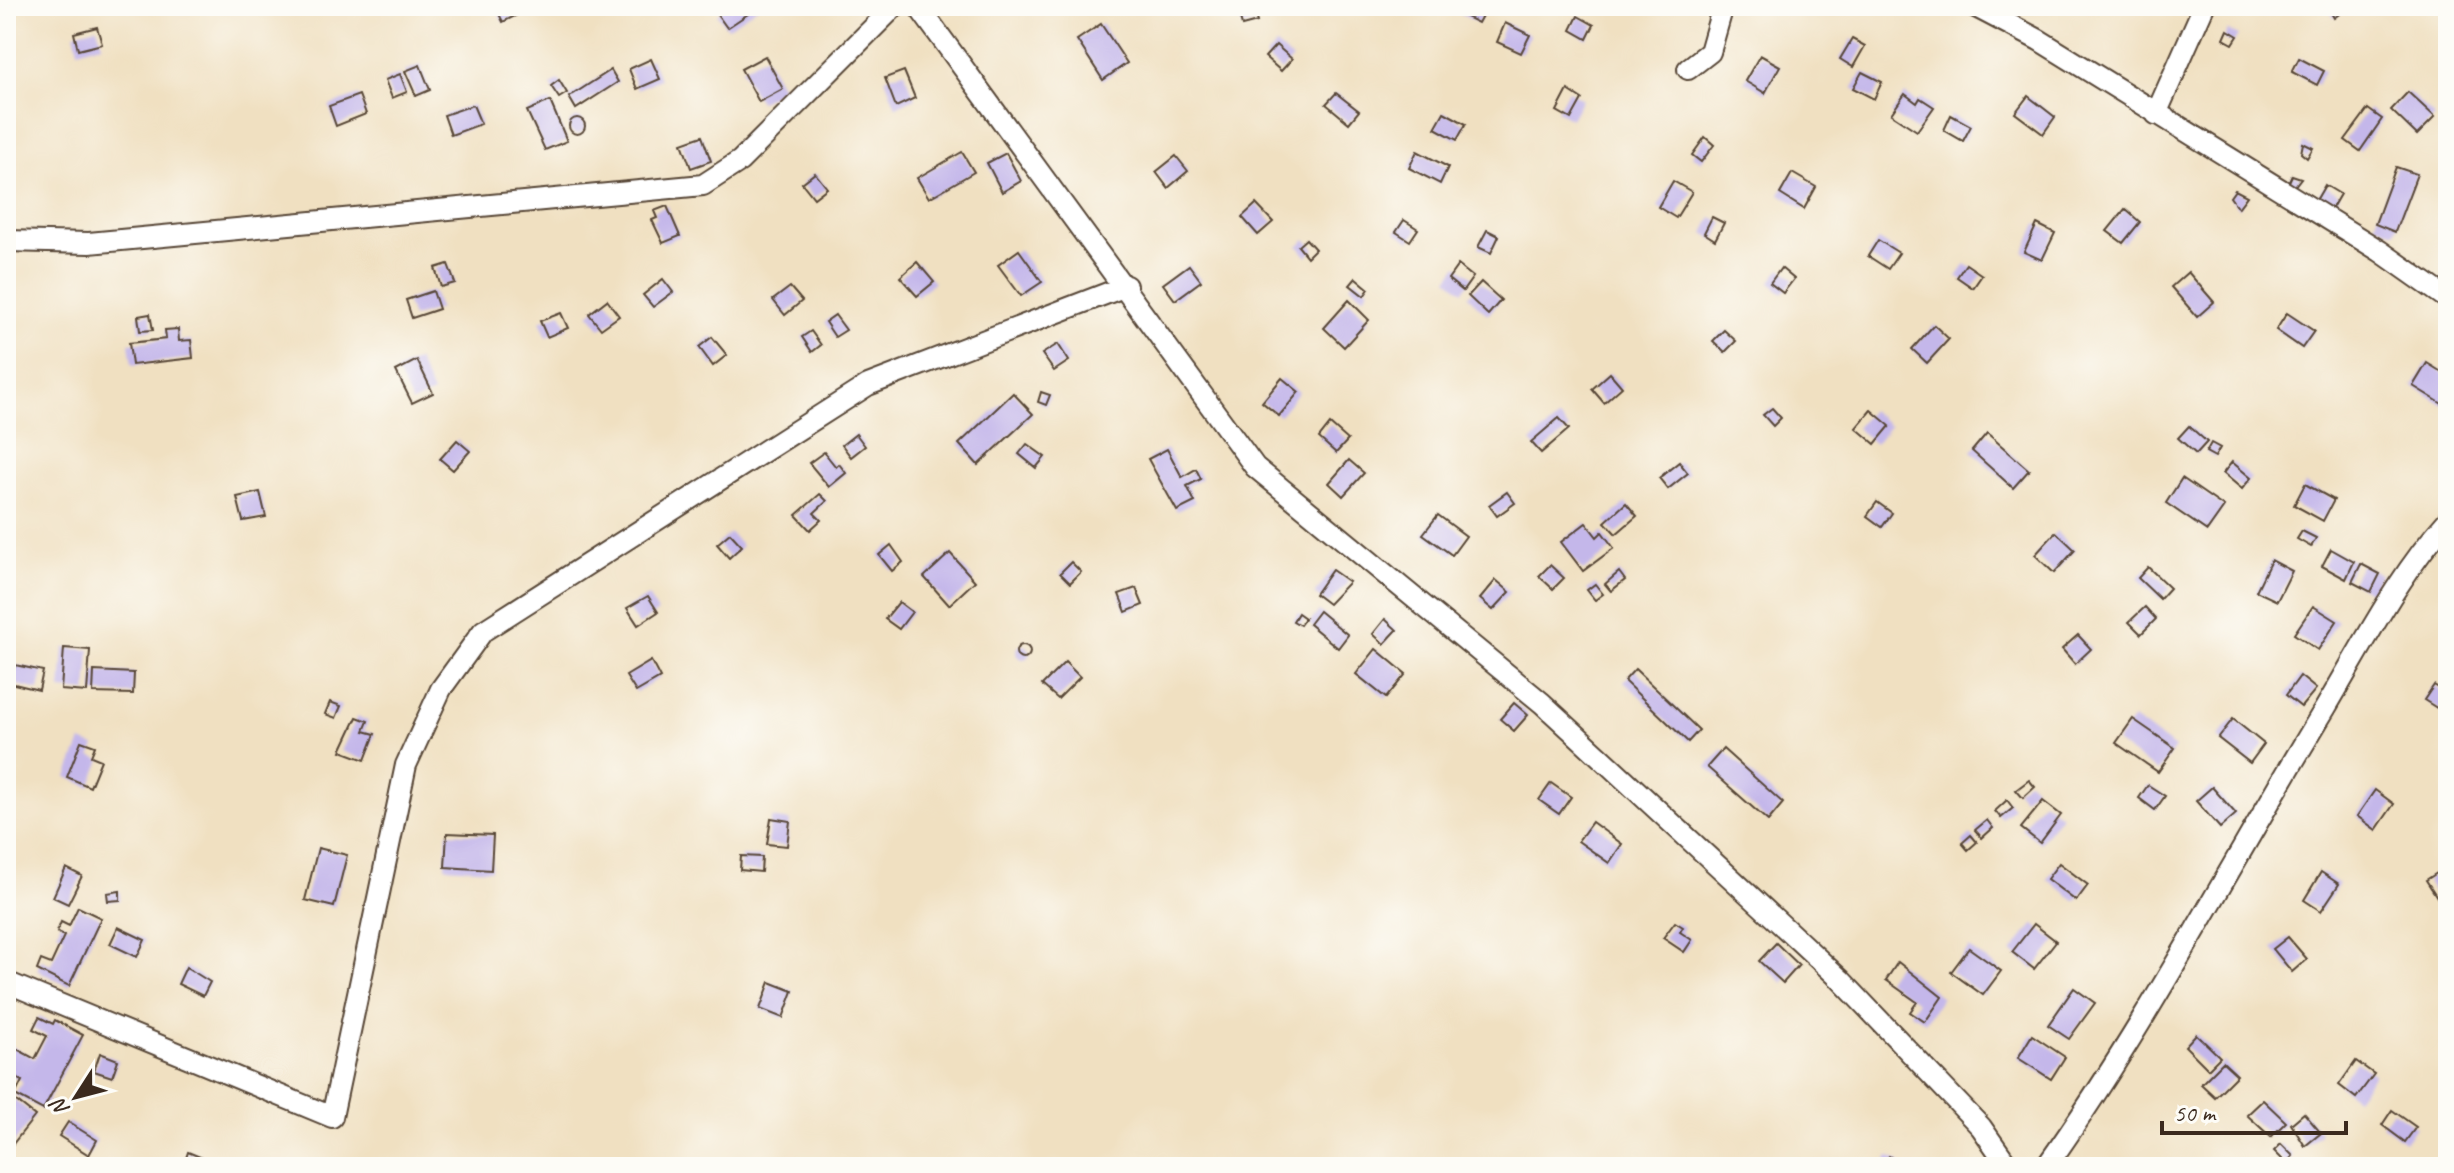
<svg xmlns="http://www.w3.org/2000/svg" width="2454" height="1173" viewBox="0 0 2454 1173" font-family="Caveat,sans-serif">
<rect width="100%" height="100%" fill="#fdfcf7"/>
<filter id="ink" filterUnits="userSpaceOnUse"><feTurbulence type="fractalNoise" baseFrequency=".0125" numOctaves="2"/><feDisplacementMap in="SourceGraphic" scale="16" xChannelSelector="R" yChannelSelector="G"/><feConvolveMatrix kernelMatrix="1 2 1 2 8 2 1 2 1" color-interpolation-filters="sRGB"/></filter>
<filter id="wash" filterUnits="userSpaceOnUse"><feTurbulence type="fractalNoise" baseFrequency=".006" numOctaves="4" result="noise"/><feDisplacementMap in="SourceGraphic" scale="32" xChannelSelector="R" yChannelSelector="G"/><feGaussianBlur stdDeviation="1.8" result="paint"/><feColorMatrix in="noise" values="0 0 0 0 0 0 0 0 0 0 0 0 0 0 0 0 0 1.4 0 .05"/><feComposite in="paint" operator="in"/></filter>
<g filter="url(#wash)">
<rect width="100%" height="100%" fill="#f0e0c1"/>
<g id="blocks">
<!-- building -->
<g fill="#c4b7ea">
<polygon points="495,6 515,6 519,14 503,22"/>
<polygon points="728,6 760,6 727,28 717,14"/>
<rect x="1188" y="6" width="30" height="6"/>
<polygon points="1464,6 1486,8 1478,23 1460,14"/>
<polygon points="2337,6 2343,11 2334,18 2330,11"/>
<polygon points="1252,7 1257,22 1242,26 1238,11"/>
<polygon points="1578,16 1594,25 1587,39 1571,30"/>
<polygon points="1505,23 1530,35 1521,53 1497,42"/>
<polygon points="1101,24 1127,63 1103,80 1077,40"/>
<polygon points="97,27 102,44 78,50 74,33"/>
<polygon points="2228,30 2238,36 2233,44 2224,39"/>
<polygon points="1852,39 1865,46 1853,67 1840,59"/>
<polygon points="1276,45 1292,59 1281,71 1265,57"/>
<polygon points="1760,55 1780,66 1765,93 1745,81"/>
<polygon points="765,56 783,89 759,102 741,69"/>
<polygon points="2299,58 2324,71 2317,85 2292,72"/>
<polygon points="651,59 660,79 637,89 629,69"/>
<polygon points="420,65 430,90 416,96 405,71"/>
<polygon points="611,70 618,82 576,109 569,97"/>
<polygon points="904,71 915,98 896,107 885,78"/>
<polygon points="1862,72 1882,82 1874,99 1853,88"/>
<polygon points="400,74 407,92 392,98 385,80"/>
<polygon points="559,80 567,93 559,98 551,86"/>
<polygon points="1568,90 1582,99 1571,119 1557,111"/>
<polygon points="2408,92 2435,117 2417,135 2391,110"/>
<polygon points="1336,93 1359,111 1349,123 1326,104"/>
<polygon points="1905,94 1917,103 1920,98 1934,107 1917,131 1891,114"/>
<polygon points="359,95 366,114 336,126 329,106"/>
<polygon points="2028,96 2055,117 2043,134 2015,113"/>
<polygon points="550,101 567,141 545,150 527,111"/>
<polygon points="473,105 481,124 451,135 444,115"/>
<polygon points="2368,109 2382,119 2360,151 2345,140"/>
<polygon points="1444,112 1466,124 1457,140 1435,128"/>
<polygon points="1951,115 1971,126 1963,141 1944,130"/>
<circle cx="577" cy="126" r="8"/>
<polygon points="702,136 711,161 691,168 682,143"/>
<polygon points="1705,137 1714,145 1701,162 1692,155"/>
<polygon points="2303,143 2313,148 2307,158 2301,153"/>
<polygon points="1417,151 1448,167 1440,184 1409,168"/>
<polygon points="962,152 974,172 929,198 917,178"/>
<polygon points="1006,153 1021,181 1002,192 987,163"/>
<polygon points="1176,156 1188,171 1168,188 1156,172"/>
<polygon points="2396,167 2417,174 2395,232 2375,224"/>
<polygon points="815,173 827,188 814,198 802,183"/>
<polygon points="1792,173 1816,187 1804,209 1780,194"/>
<polygon points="2292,175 2301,178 2294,187 2288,184"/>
<polygon points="1673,181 1692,192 1676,218 1658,207"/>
<polygon points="2325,185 2340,194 2329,213 2314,204"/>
<polygon points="2235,190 2247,196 2238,208 2230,197"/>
<polygon points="1256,204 1273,222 1258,235 1242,217"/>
<polygon points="667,206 680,236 663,243 652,220 657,218 654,211"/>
<polygon points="2125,209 2140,222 2123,243 2107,231"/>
<polygon points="1712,217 1724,223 1715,240 1704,233"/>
<polygon points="1404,220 1418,229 1410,241 1396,232"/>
<polygon points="2037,224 2055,233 2042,260 2024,252"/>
<polygon points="1487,230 1499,236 1491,253 1478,247"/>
<polygon points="1306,239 1315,249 1307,257 1298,246"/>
<polygon points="1878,240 1899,253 1888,269 1868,256"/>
<polygon points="1019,250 1042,282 1021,296 998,265"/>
<polygon points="917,262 934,282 917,296 900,277"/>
<polygon points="448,264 455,283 441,287 435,268"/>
<polygon points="1966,264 1982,275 1973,288 1957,277"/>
<polygon points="1189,265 1201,281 1175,300 1163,284"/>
<polygon points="1458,265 1473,277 1463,291 1448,279"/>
<polygon points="1781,268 1794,279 1783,293 1770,283"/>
<polygon points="2188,272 2214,302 2197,317 2171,287"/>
<polygon points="1356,278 1369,289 1364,296 1350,285"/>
<polygon points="663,279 673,292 653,307 643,295"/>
<polygon points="1481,282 1501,300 1488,315 1468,296"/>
<polygon points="790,287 802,301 785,315 773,300"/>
<polygon points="433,291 439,309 412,318 406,300"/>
<polygon points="607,300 619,316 601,329 589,314"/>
<polygon points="1349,300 1369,320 1344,347 1324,328"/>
<polygon points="561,313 568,328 547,337 540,321"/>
<polygon points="2287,313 2314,331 2302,348 2276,330"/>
<polygon points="150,314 153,330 140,331 138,316"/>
<polygon points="835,315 846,330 835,337 825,322"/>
<polygon points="1934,325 1949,339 1927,363 1912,349"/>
<polygon points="178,329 179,341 191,340 193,358 132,365 129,343 166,339 165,330"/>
<polygon points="1724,330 1736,341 1725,352 1713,341"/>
<polygon points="811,331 821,345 812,352 802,337"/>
<polygon points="712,337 727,355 713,366 699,347"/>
<polygon points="1058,344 1069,361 1054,371 1042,354"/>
<polygon points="417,360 433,393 412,403 396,371"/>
<polygon points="2427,363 2448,376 2448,399 2444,405 2413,386"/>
<polygon points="1610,373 1622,387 1604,403 1592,389"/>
<polygon points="1282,378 1299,392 1279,416 1262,402"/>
<polygon points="1041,392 1050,395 1046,405 1038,402"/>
<polygon points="1013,393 1033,414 978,465 959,444"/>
<polygon points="1772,408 1781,418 1773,426 1763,415"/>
<polygon points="1871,410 1890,426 1875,444 1856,428"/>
<polygon points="1559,418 1569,429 1541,453 1531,442"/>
<polygon points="1330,424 1348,440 1336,453 1319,438"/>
<polygon points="2189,426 2207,442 2196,454 2178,438"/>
<polygon points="1987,433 2029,470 2013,488 1972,451"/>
<polygon points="856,434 865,446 851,457 842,445"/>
<polygon points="457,440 470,451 453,470 440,459"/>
<polygon points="2211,443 2220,448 2215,457 2206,452"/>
<polygon points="1027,444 1045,457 1036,468 1019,454"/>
<polygon points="1167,449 1182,477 1196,469 1201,479 1187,486 1195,502 1177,511 1148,459"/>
<polygon points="824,452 836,467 839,464 846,473 829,487 809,463"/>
<polygon points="1349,460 1364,473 1343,496 1329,483"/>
<polygon points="1679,462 1688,473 1668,489 1659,478"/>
<polygon points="2232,462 2251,478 2242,489 2223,473"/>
<polygon points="2182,478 2224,507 2207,531 2166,503"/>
<polygon points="2305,484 2334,500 2323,521 2294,505"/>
<polygon points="260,492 266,517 243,521 237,497"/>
<polygon points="1507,492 1515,503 1497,516 1489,505"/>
<polygon points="820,494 827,501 814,513 821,520 810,530 796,515"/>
<polygon points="1877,502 1892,513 1882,527 1867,516"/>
<polygon points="1626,503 1637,516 1616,534 1605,522"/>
<polygon points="1438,515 1466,536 1452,555 1423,534"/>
<polygon points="1586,523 1597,537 1602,532 1614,548 1583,571 1561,542"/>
<polygon points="2302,531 2316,538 2311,547 2297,539"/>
<polygon points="2056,532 2075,550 2054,573 2035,555"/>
<polygon points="730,533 742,546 729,558 717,544"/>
<polygon points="891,545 903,562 892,571 879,555"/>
<polygon points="2331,549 2354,562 2346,579 2322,566"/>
<polygon points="950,553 975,581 949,605 924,577"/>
<polygon points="2271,560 2292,571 2277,601 2256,591"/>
<polygon points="1071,562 1081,572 1070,583 1060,573"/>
<polygon points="2361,564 2380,574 2371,592 2352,582"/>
<polygon points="1550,565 1564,578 1553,589 1539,576"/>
<polygon points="2148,567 2170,588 2160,599 2138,578"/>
<polygon points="1332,570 1349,582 1328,604 1315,594"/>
<polygon points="1619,572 1625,580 1611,591 1605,584"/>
<polygon points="1496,580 1510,592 1493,610 1480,599"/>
<polygon points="1595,584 1603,594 1595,600 1587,590"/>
<polygon points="1136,588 1143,605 1126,612 1119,594"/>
<polygon points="648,596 658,612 638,625 627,608"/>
<polygon points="899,602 912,612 899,629 885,619"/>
<polygon points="2313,606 2337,621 2318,650 2294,634"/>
<polygon points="2145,607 2156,619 2141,634 2129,622"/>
<polygon points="1319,611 1348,635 1338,648 1309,624"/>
<polygon points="1298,613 1305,618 1300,625 1293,621"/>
<polygon points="1385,619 1397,630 1384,644 1373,634"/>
<polygon points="2078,635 2091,649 2075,664 2062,649"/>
<circle cx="1023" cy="652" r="7"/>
<polygon points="64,648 90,650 87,692 61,690"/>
<polygon points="1376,649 1406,674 1386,698 1356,674"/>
<polygon points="651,661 660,678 636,692 626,676"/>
<polygon points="1065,662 1080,677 1058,699 1042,685"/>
<polygon points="15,665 43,671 39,690 10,683"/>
<polygon points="1635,669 1699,730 1688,742 1624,681"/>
<polygon points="94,671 134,673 133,694 93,693"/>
<polygon points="2300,676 2316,689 2301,707 2286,695"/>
<polygon points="2434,685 2448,694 2448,715 2424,700"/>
<polygon points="330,702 341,706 336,718 325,714"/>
<polygon points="1514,703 1528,715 1514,731 1500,719"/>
<polygon points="357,717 368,721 364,731 375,734 365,760 341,751"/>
<polygon points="2133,719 2175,748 2158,772 2116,743"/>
<polygon points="2233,719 2264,744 2250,763 2218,738"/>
<polygon points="81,741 95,746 91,756 101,760 90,787 67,777"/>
<polygon points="1723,749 1783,803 1768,821 1707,767"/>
<polygon points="2029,780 2035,787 2023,798 2016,790"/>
<polygon points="1551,783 1571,797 1559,814 1539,800"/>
<polygon points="2148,785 2165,796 2155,810 2139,798"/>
<polygon points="2212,787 2236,814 2220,828 2196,801"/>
<polygon points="2375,790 2394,804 2376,830 2357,816"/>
<polygon points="2007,800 2013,808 2001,818 1995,811"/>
<polygon points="2043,801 2061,815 2040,843 2021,828"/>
<polygon points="771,818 790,821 787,846 767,844"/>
<polygon points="1987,820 1993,828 1982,838 1975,830"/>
<polygon points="1592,822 1622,844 1609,863 1578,841"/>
<polygon points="447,833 493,835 491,870 445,867"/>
<polygon points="1971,835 1977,842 1968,850 1962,843"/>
<polygon points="318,848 347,855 334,907 305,900"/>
<polygon points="741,856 762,857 761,872 740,870"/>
<polygon points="2059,863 2088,885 2076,901 2047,879"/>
<polygon points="2448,866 2448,894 2439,900 2426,880"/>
<polygon points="66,868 82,876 68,904 53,897"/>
<polygon points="2321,872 2339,884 2321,911 2304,900"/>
<polygon points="120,891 120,900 108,901 107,893"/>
<polygon points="78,907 101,918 69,986 37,970 41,960 51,964 64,936 57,932 61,922 69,926"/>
<polygon points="1675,922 1683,927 1680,932 1692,940 1684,952 1663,938"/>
<polygon points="2034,924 2056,941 2034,969 2012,952"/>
<polygon points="118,927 145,940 137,957 110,944"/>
<polygon points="2288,937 2307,959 2292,972 2273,949"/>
<polygon points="1776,943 1799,965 1783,983 1759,961"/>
<polygon points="1969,948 2001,971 1983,995 1951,972"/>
<polygon points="1898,962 1942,997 1925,1022 1910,1012 1917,1002 1886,980"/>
<polygon points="186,967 210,982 203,996 178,984"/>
<polygon points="770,982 793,991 783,1018 760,1009"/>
<polygon points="2074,988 2095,1003 2069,1039 2048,1025"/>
<polygon points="39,1017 53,1024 55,1020 83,1035 43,1110 15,1095 22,1081 6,1073 6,1043 35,1059 47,1036 33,1029"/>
<polygon points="2196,1034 2220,1057 2208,1069 2185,1046"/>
<polygon points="2032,1035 2065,1057 2051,1079 2018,1058"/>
<polygon points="100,1053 118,1060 112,1077 94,1071"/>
<polygon points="2356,1061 2374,1074 2356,1098 2339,1085"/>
<polygon points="2223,1062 2237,1075 2215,1097 2201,1084"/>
<polygon points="6,1093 35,1116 12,1145 6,1140"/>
<polygon points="2263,1100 2286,1122 2271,1137 2247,1115"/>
<polygon points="2392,1110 2416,1127 2405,1142 2382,1125"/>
<polygon points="2304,1113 2321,1133 2305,1146 2291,1124"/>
<polygon points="68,1122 97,1140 89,1155 59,1136"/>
<polygon points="2281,1144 2293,1156 2286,1163 2274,1151"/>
<polygon points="188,1152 217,1164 216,1167 183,1167"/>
<polygon points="1889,1156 1907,1167 1882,1167"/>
</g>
</g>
</g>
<g filter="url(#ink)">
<use href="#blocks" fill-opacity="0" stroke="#564536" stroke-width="2"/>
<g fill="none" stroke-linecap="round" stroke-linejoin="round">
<defs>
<g id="street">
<polyline points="918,6 1255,467 1542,703 1840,979 1981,1127 2009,1167"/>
<polyline points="1974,6 2039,40 2380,251 2448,299"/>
<polyline points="1688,69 1710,52 1723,6"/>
<polyline points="2156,114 2204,6"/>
<polyline points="6,241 89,243 703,185 740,161 895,6"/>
<polyline points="6,982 332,1117 406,765 441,689 483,631 868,385 1126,286"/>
<path d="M 2046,1167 C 2150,1020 2232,861 2326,707 C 2363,645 2399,574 2448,520"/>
</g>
</defs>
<!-- street casing -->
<use href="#street" stroke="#564536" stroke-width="24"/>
<!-- street -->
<use href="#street" stroke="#fff" stroke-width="20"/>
</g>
</g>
<!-- margin -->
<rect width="2454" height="1173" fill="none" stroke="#fdfcf7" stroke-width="32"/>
<!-- north arrow -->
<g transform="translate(76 1097) rotate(234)" stroke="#fdfcf7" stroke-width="6" paint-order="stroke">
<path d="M0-6L14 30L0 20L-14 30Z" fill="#3b2a1e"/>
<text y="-12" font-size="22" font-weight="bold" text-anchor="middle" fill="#3b2a1e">N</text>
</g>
<!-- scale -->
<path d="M2162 1121v12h184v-12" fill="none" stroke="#3b2a1e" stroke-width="4"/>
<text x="2174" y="1121" font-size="24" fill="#3b2a1e" stroke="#fdfcf7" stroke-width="6" paint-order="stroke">50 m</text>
</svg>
